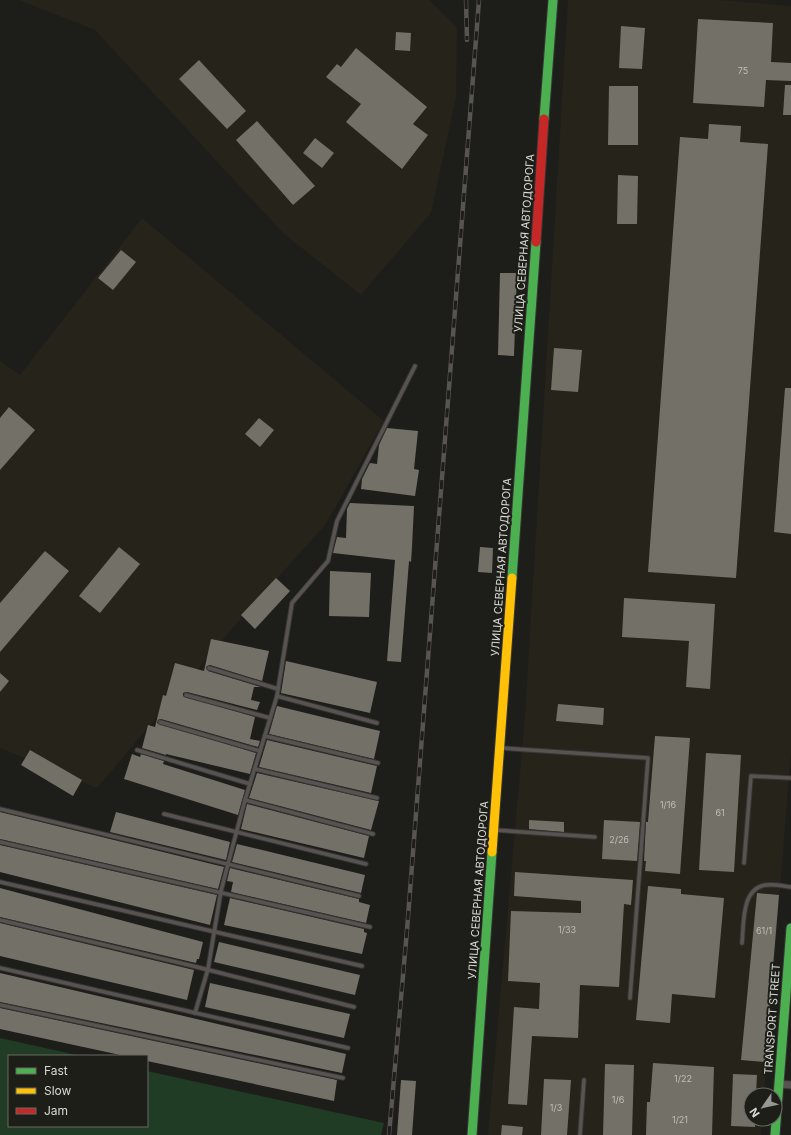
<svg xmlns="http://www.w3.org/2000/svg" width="791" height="1135" viewBox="0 0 791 1135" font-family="Inter,sans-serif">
<rect width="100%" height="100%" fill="#1d1d1a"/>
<!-- built -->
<g fill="#25231a">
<polygon points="19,0 429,0 457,27 456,97 431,213 361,295 284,234 95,30"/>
<polygon points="568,0 720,0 791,6 791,750 764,1095 751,1095 751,1119 762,1119 761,1135 488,1135 525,716"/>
<polygon points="142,218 384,421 326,524 230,631 97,788 0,748 0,361 20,375"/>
</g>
<!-- green -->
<polygon fill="#203c25" points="0,1038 81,1056 9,1056 9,1126 147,1126 147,1071 384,1123 381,1135 0,1135"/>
<!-- building -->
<g fill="#737167">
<polygon points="698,19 773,23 771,62 791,63 791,81 766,80 764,107 693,103"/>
<polygon points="621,26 645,28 642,69 619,68"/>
<polygon points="396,32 411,33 410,51 395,50"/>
<polygon points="356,48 427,107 413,124 428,135 402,169 346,122 361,104 326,77 337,64 341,67"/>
<polygon points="199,60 246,111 227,129 179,79"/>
<polygon points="785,85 791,85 791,115 783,115"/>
<polygon points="609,86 638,86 638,145 608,145"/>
<polygon points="257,121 315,186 293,205 236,140"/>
<polygon points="709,124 741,126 740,142 768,144 736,578 648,572 680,137 708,139"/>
<polygon points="315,138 334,153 322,168 303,153"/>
<polygon points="618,175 638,176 637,224 617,224"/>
<polygon points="121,250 136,262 113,290 98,278"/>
<polygon points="500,273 517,273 514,356 498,355"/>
<polygon points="554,348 582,350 578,392 551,390"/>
<polygon points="785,388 791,388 791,534 774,532"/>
<polygon points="9,407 35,430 0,470 0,418"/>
<polygon points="259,418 274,430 260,447 245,434"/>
<polygon points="387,428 418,431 414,469 419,470 415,496 361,489 362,479 370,463 377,464 379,445"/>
<polygon points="350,503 414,506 412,547 411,562 409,561 401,662 387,661 395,560 333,553 337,537 346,538 347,509"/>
<polygon points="119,547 140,564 100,613 79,596"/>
<polygon points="480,547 493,548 492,573 478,572"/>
<polygon points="45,551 69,571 0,652 0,603"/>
<polygon points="330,571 371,573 369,617 329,616"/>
<polygon points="276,578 290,591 255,629 241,615"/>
<polygon points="624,598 715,604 710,689 686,687 689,641 622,637"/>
<polygon points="211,639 269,651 262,681 210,665 206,667 208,671 261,687 254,687 251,700 260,702 257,710 187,692 183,693 183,696 255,717 250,739 260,741 258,747 161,719 158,720 157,723 256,753 250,774 166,754 166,755 142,748 148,725 155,727 163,695 166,696 175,663 204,671"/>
<polygon points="286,661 377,682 370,713 281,693"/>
<polygon points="0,673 9,681 0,692"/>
<polygon points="558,704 604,708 603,725 556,721"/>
<polygon points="277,706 380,731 374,759 269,734"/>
<polygon points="655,736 690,738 680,874 645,871 646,861 644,861 646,822 648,822"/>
<polygon points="267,740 377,766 371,793 259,767"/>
<polygon points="30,750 82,780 73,796 21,765"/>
<polygon points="706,753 741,755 734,872 699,870"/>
<polygon points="132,754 140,757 141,754 164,761 163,764 245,790 238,815 124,779"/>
<polygon points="257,773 379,801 371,830 249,798"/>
<polygon points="247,804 369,836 364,858 241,829"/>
<polygon points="0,812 224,867 218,889 0,839"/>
<polygon points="116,812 230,842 226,860 110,832"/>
<polygon points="529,820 564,822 564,832 529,829"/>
<polygon points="604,820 640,822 637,861 602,859"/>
<polygon points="237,844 365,875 361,893 232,862"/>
<polygon points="0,845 217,895 210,925 0,872"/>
<polygon points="230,868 359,899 359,902 370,905 366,923 231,892 233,882 227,881"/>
<polygon points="515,872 633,880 631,905 624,904 619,987 580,985 578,1038 532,1036 527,1105 508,1104 514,1007 539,1009 540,983 508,981 511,911 581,913 581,901 514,896"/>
<polygon points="648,886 681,889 681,894 724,898 715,998 672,994 670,1023 636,1020"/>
<polygon points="0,888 203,942 199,959 197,959 196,963 0,917"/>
<polygon points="757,893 779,895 765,1062 741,1060"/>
<polygon points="230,898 364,929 364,932 367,933 362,954 224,925"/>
<polygon points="0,923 194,970 187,1000 0,956"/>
<polygon points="219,942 360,975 355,995 214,962"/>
<polygon points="0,973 346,1054 342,1073 0,1002"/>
<polygon points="210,983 350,1014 344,1038 205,1007"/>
<polygon points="0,1008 337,1080 334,1101 147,1061 147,1056 125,1056 0,1029"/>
<polygon points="653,1063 714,1067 712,1135 646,1135 647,1102 650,1102"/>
<polygon points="605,1064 634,1065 632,1135 603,1135"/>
<polygon points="733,1074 757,1075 756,1095 751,1095 751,1119 755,1119 755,1127 731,1126"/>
<polygon points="544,1079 571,1080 567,1135 541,1135"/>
<polygon points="401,1080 416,1081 412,1135 397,1135"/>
<polygon points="502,1125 523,1127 522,1135 501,1135"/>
</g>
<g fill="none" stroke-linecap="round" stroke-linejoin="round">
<defs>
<g id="lane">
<polyline points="209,668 278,689"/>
<polyline points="186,695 270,718"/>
<polyline points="277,696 377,723"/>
<polyline points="160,722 260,751"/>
<polyline points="265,736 378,763"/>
<polyline points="502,748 648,758 630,998"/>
<polyline points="137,750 250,784"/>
<polyline points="255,769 377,798"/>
<polyline points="245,800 373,834"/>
<polyline points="0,809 359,896"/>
<polyline points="164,814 366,864"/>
<polyline points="494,830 595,837"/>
<polyline points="0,842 370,927"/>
<polyline points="744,863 751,776 791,778"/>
<polyline points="0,882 362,966"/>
<polyline points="0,920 197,967 354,1007"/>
<path d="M 742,943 C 744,924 741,888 766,885 C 774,884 783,886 791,887"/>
<polyline points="0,968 348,1048"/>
<polyline points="0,1005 343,1078"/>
<polyline points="195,1013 208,969 221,891 228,864 245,800 277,696 292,603 328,561 337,521 415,366"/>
<polyline points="580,1135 584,1080"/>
</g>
<polyline id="street" points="779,1084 791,1085"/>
<g id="fast">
<polyline points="544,119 553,0"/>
<polyline points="512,578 536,242"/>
<polyline points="472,1135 492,852"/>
<polyline points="775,1135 791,928"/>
</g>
<polyline id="slow" points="492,852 512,578"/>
<polyline id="jam" points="536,242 544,119"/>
</defs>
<!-- lane casing -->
<use href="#lane" stroke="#363635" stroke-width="5.5"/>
<!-- street casing -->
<use href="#street" stroke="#363635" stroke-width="9"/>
<!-- fast casing -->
<use href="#fast" stroke="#363635" stroke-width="11"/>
<!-- slow casing -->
<use href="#slow" stroke="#363635" stroke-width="11"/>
<!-- jam casing -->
<use href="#jam" stroke="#363635" stroke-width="11"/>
<!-- lane -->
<use href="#lane" stroke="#585350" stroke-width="3.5"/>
<!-- street -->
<use href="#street" stroke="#585350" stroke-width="7"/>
<!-- fast -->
<use href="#fast" stroke="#4caf50" stroke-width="9"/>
<!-- slow -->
<use href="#slow" stroke="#ffc107" stroke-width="9"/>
<!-- jam -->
<use href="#jam" stroke="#c62828" stroke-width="9"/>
<defs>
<g id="rail">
<polyline points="466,0 467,40"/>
<polyline points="389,1135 407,930 479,0"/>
</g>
</defs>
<!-- rail casing -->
<use href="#rail" stroke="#575451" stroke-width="4.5"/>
<!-- rail -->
<use href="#rail" stroke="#1e1e19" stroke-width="3" stroke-dasharray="9" stroke-linecap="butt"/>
</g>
<g text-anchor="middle" stroke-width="4" stroke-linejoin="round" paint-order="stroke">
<!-- number labels -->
<g font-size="9" fill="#bfbeba">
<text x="743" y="74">75</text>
<text x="668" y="808">1/16</text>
<text x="720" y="816">61</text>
<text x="619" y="843">2/2б</text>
<text x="567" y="933">1/33</text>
<text x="764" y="934">61/1</text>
<text x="683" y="1082">1/22</text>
<text x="618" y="1103">1/6</text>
<text x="556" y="1111">1/3</text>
<text x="680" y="1123">1/21</text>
</g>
<!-- street labels -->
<g font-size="11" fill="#d8d8d5" stroke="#1e1e19">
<text transform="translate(524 243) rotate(-86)" y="4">УЛИЦА СЕВЕРНАЯ АВТОДОРОГА</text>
<text transform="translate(501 567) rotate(-86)" y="4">УЛИЦА СЕВЕРНАЯ АВТОДОРОГА</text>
<text transform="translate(478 890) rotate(-86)" y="4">УЛИЦА СЕВЕРНАЯ АВТОДОРОГА</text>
<text transform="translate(772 1019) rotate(-86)" y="4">TRANSPORT STREET</text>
</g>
</g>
<!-- legend -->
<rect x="8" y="1055" width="140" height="72" fill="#1e1e19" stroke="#686864"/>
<rect x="16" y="1068" width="20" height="6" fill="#4caf50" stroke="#686864"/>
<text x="44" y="1075" font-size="12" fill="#d8d8d5">Fast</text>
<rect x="16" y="1088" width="20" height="6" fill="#ffc107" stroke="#686864"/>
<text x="44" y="1095" font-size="12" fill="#d8d8d5">Slow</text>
<rect x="16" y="1108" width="20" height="6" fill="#c62828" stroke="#686864"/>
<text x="44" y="1115" font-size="12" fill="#d8d8d5">Jam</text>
<!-- north arrow -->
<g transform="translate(763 1107) rotate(236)"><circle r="19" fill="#1e1e19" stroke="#686864"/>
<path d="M0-3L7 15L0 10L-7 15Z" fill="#979794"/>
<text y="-6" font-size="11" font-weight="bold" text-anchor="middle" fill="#d8d8d5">N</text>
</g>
</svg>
